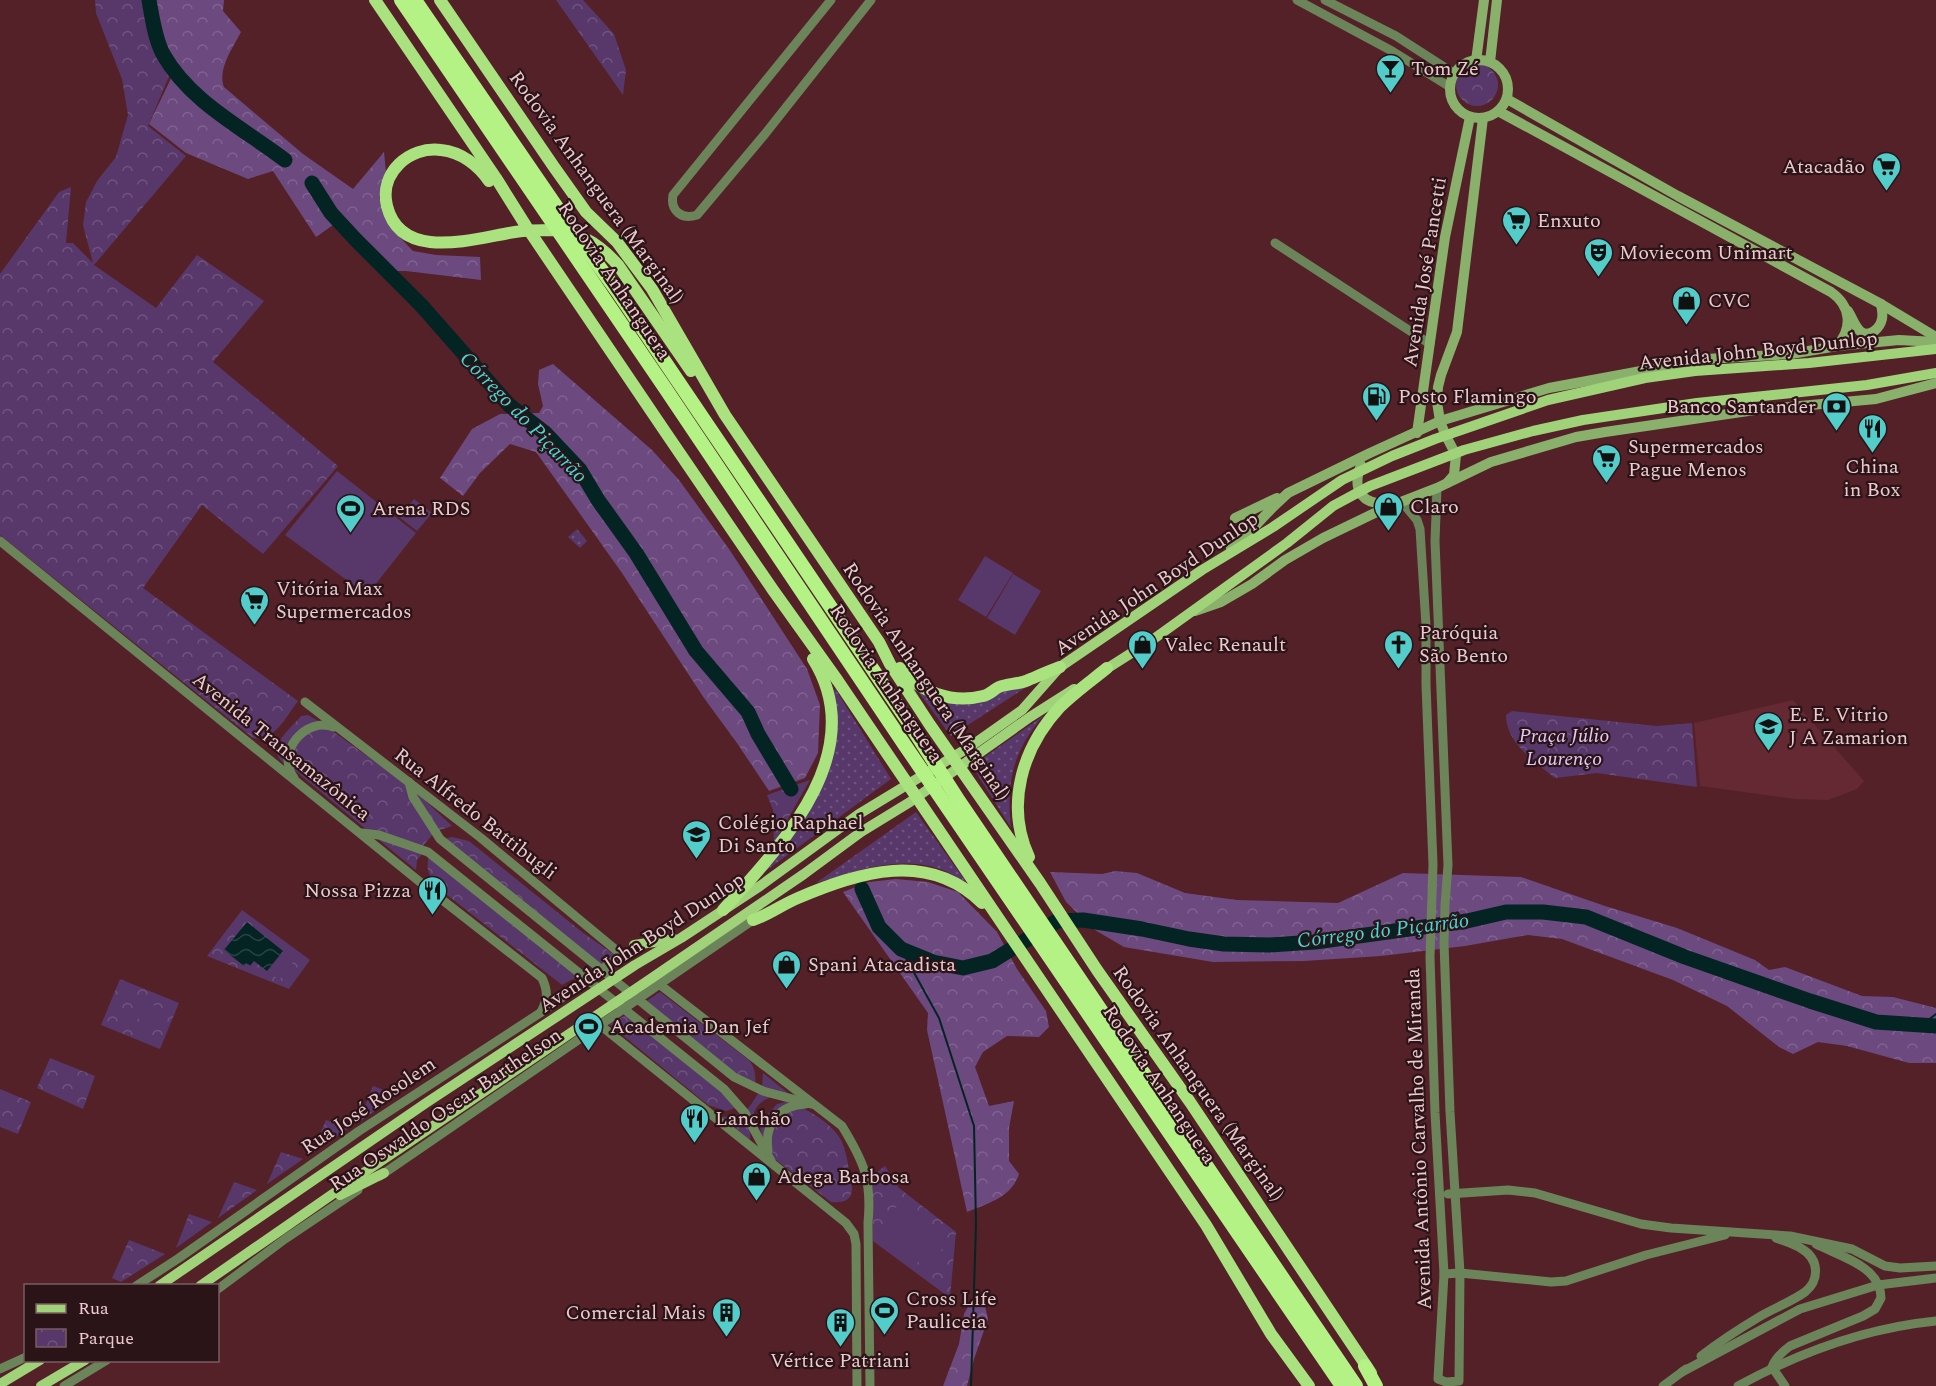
<svg xmlns="http://www.w3.org/2000/svg" width="1936" height="1386" viewBox="0 0 1936 1386" font-family="Spectral,serif">
<defs>
<pattern id="grass-dots" width="8" height="8" patternUnits="userSpaceOnUse" patternTransform="scale(1.5)"><rect width="8" height="8" fill="#58376a"/><path d="M2 2h.1M6 6h.1" fill="none" stroke="#70537e" stroke-width="1.8" stroke-linecap="round"/></pattern>
<pattern id="forest-crowns" width="20" height="18" patternUnits="userSpaceOnUse" patternTransform="scale(1.5)"><rect width="20" height="18" fill="#6c497f"/><path d="M2 6a3 3 0 1 1 6 0M12 15a3 3 0 1 1 6 0" fill="none" stroke="#816290"/></pattern>
<pattern id="park-crowns" width="20" height="18" patternUnits="userSpaceOnUse" patternTransform="scale(1.5)"><rect width="20" height="18" fill="#58376a"/><path d="M2 6a3 3 0 1 1 6 0M12 15a3 3 0 1 1 6 0" fill="none" stroke="#70537e"/></pattern>
<pattern id="water-waves" width="16" height="10" patternUnits="userSpaceOnUse" patternTransform="scale(1.5)"><rect width="16" height="10" fill="#032423"/><path d="M0 5q4-4 8 0t8 0" fill="none" stroke="#284242"/></pattern>
</defs>
<rect width="100%" height="100%" fill="#542129"/>
<!-- built -->
<polygon fill="#642933" points="1793,700 1864,781 1857,789 1828,800 1795,799 1700,786 1694,723"/>
<!-- grass -->
<g fill="url(#grass-dots)">
<polygon points="577,529 587,541 580,548 568,537"/>
<polygon points="1028,686 951,736 917,690 931,696 1001,692"/>
<polygon points="834,689 836,690 891,779 763,873 807,808 835,708"/>
<path d="M 1043,716 C 1013,751 1006,782 1011,828 L 972,766 Z"/>
<path d="M 916,812 L 966,882 C 958,878 949,872 940,869 C 899,855 856,871 816,883 Z"/>
</g>
<!-- forest -->
<g fill="url(#forest-crowns)">
<path d="M 156,0 L 224,0 L 223,11 L 241,32 C 233,48 217,69 224,87 L 303,154 L 353,189 L 384,152 L 386,172 L 379,197 L 390,227 L 413,251 L 436,255 L 480,257 L 481,280 L 406,271 L 394,271 L 343,218 L 316,237 L 273,171 L 248,179 L 186,153 L 149,124 L 176,68 L 163,42 Z"/>
<polygon points="553,364 652,450 679,480 729,549 807,669 820,705 818,753 805,778 769,791 737,743 704,698 622,573 536,452 510,444 480,473 463,496 440,478 472,429 500,414 539,413 543,406 538,384 539,370"/>
<polygon points="1115,871 1137,873 1185,893 1237,900 1338,903 1403,873 1521,877 1605,906 1677,928 1755,960 1769,970 1785,967 1862,996 1893,997 1936,1008 1936,1063 1909,1063 1847,1046 1818,1042 1793,1054 1779,1047 1727,1006 1673,980 1562,939 1528,935 1465,946 1381,956 1304,961 1213,962 1124,947 1095,930 1066,902 1050,872 1102,874"/>
<path d="M 896,879 L 928,882 L 958,892 L 997,932 L 1017,969 L 1046,1011 L 1049,1027 L 1039,1037 L 1007,1036 L 983,1052 L 975,1067 L 989,1106 L 1014,1101 L 1009,1128 L 1009,1161 L 1019,1174 C 1011,1198 988,1203 967,1212 L 927,1030 L 928,1013 L 843,892 L 869,882 Z"/>
<polygon points="971,1301 985,1306 988,1319 974,1359 967,1386 943,1386 959,1344 964,1314"/>
</g>
<!-- park -->
<g fill="url(#park-crowns)">
<path d="M 95,0 L 148,0 L 160,56 L 170,74 L 148,126 L 186,156 L 94,265 L 156,308 L 197,255 L 264,301 L 213,362 L 338,466 L 263,554 L 202,505 L 143,588 L 298,701 C 287,715 274,743 253,738 L 0,535 L 0,274 L 59,192 L 71,187 L 66,243 L 73,243 L 93,263 L 83,225 L 86,202 L 97,181 L 116,157 L 128,115 L 122,79 L 96,13 Z"/>
<polygon points="556,0 583,0 614,34 626,70 623,95"/>
<circle cx="1477" cy="85" r="21"/>
<path d="M 1512,711 L 1657,726 L 1692,723 L 1697,787 L 1597,773 L 1555,778 C 1535,762 1506,743 1506,715 Z"/>
<path d="M 308,715 L 320,722 L 306,727 L 286,765 C 284,763 281,761 279,758 C 270,744 293,726 301,716 Z"/>
<path d="M 327,727 L 407,785 L 433,834 L 422,847 L 367,830 L 293,769 C 291,738 299,734 327,727 Z"/>
<polygon points="810,780 774,843 773,810 767,795"/>
<polygon points="412,788 452,826 437,831"/>
<polygon points="374,836 423,853 417,860 416,870"/>
<polygon points="452,837 469,841 582,932 616,956 599,965 444,839"/>
<path d="M 429,856 L 578,976 L 562,985 L 437,887 C 430,877 425,869 429,856 Z"/>
<polygon points="242,910 310,960 289,989 207,956"/>
<polygon points="120,979 179,1003 160,1049 101,1025"/>
<path d="M 660,992 L 749,1060 C 755,1068 756,1076 755,1085 L 735,1075 L 645,1002 Z"/>
<polygon points="628,1014 723,1090 735,1108 726,1111 708,1105 609,1024"/>
<polygon points="50,1058 95,1076 83,1109 37,1088"/>
<path d="M 763,1073 L 788,1093 C 755,1099 752,1107 750,1140 L 722,1117 L 743,1114 L 750,1106 L 762,1088 Z"/>
<polygon points="373,1086 397,1095 358,1123"/>
<polygon points="0,1089 31,1102 18,1134 0,1127"/>
<path d="M 786,1102 C 805,1107 833,1123 842,1142 C 848,1156 849,1173 852,1188 C 852,1201 843,1203 831,1202 L 772,1157 L 765,1147 L 760,1128 L 763,1119 L 777,1104 Z"/>
<polygon points="326,1120 349,1128 311,1154"/>
<polygon points="281,1152 303,1159 267,1184"/>
<polygon points="885,1166 899,1188 956,1232 950,1298 873,1241 871,1177"/>
<polygon points="234,1182 257,1190 218,1218"/>
<polygon points="189,1214 212,1222 176,1248"/>
<polygon points="129,1240 165,1254 121,1282 112,1278"/>
</g>
<!-- pitch -->
<g fill="#58376a">
<polygon points="337,471 416,533 367,595 285,535"/>
<polygon points="414,499 432,513 417,531 399,517"/>
<polygon points="985,556 1013,573 986,617 958,600"/>
<polygon points="1013,574 1041,591 1015,635 987,618"/>
<polygon points="284,951 295,960 279,980 268,971"/>
<polygon points="136,999 164,1009 157,1026 130,1015"/>
<polygon points="896,1207 948,1239 930,1269 878,1237"/>
</g>
<!-- water -->
<polygon fill="url(#water-waves)" points="247,922 283,951 267,971 254,961 250,966 246,963 244,966 224,950"/>
<g fill="none" stroke-linecap="round" stroke-linejoin="round">
<!-- stream -->
<g stroke="#032423" stroke-width="2">
<polyline points="901,949 939,1018 974,1126 976,1224 971,1386"/>
<polyline points="1923,1024 1936,1014"/>
</g>
<!-- river -->
<g stroke="#032423" stroke-width="15">
<path d="M 149,0 C 152,17 155,39 163,54 C 190,102 243,128 285,160"/>
<polyline points="312,183 331,213 356,240 421,305 509,405 545,433 580,470 598,500 636,553 696,651 748,712 758,734 791,789"/>
<polyline points="862,889 879,927 901,949 933,962 963,968 992,961 1057,921 1083,920 1142,929 1189,939 1224,944 1269,945 1315,942 1467,921 1506,912 1543,912 1586,917 1685,957 1810,1001 1876,1022 1936,1026"/>
</g>
<!-- tertiary -->
<g stroke="#6b8459" stroke-width="9">
<path d="M 831,0 L 673,195 C 670,211 682,220 697,215 L 765,134 L 871,0"/>
<polyline points="1297,0 1392,51 1450,87"/>
<polyline points="1325,0 1396,36 1455,74"/>
<polyline points="1275,243 1430,344"/>
<polyline points="1402,502 1417,520 1420,529 1426,626 1426,685 1433,864 1430,957 1435,1113 1444,1274 1438,1379 1446,1382 1459,1381 1460,1273 1450,1112 1444,943 1445,905 1448,865 1435,541 1437,488"/>
<path d="M 0,541 L 436,895 L 542,978 C 548,991 548,999 541,1012"/>
<path d="M 294,778 C 275,752 306,716 334,727"/>
<polyline points="409,782 413,797 440,839 734,1077 763,1091 811,1104"/>
<polyline points="362,833 379,835 428,852 724,1089 745,1113 771,1161"/>
<path d="M 659,984 L 842,1126 C 864,1162 872,1180 868,1223 L 870,1386"/>
<polyline points="600,1025 846,1223 854,1234 856,1244 857,1386"/>
<path d="M 768,1150 C 764,1124 779,1105 806,1104"/>
<polyline points="380,1176 753,920"/>
<polyline points="1448,1194 1508,1190 1535,1193 1641,1224 1671,1228 1790,1236 1852,1249 1885,1266 1900,1268 1936,1266"/>
<polyline points="1444,1274 1460,1273 1551,1282 1566,1281 1646,1255 1725,1235"/>
<polyline points="136,1286 179,1258 359,1131 540,1013 622,955 481,838 305,702"/>
<polyline points="218,1289 285,1239 358,1190"/>
<path d="M 1701,1356 C 1719,1342 1739,1329 1759,1317 C 1774,1308 1791,1302 1805,1292 C 1820,1280 1819,1259 1802,1249 C 1795,1244 1785,1241 1776,1238"/>
<polyline points="0,1369 26,1357"/>
<polyline points="1682,1372 1800,1309 1878,1285 1936,1278"/>
<polyline points="64,1386 107,1360"/>
<polyline points="1663,1386 1686,1369"/>
<path d="M 1738,1386 C 1800,1352 1866,1328 1936,1321"/>
<path d="M 1785,1386 L 1772,1367 C 1775,1358 1782,1352 1790,1346 L 1863,1316 L 1875,1309 L 1881,1298 C 1881,1266 1839,1256 1816,1244"/>
</g>
<!-- secondary -->
<g stroke="#89b16c" stroke-width="10">
<circle cx="1479" cy="89" r="29"/>
<polyline points="1476,61 1484,0"/>
<polyline points="1490,62 1497,0"/>
<polyline points="1507,99 1678,196 1881,304 1936,337"/>
<path d="M 1498,111 L 1831,292 C 1851,306 1853,328 1837,346"/>
<path d="M 1848,311 C 1852,317 1855,327 1861,332 C 1870,338 1880,328 1882,319 C 1883,314 1882,309 1881,304"/>
<polyline points="1417,433 1445,237 1470,117"/>
<path d="M 1361,465 C 1351,491 1363,506 1390,503"/>
<polyline points="1447,483 1454,475 1456,455 1445,434 1440,421 1437,402 1438,387 1441,375 1457,332 1483,118"/>
<polyline points="1235,518 1277,498"/>
<polyline points="1231,548 1241,541 1272,508 1288,493 1370,453 1440,421 1549,388 1706,359 1791,354 1837,346 1899,340 1936,342"/>
<polyline points="1195,611 1221,602 1252,584 1285,560 1323,538 1383,509 1437,488 1491,462 1576,437 1605,432 1755,410 1876,399 1936,383"/>
</g>
<!-- primary -->
<g stroke="#a0d379" stroke-width="10">
<polyline points="1100,673 1155,638 1287,543 1333,506 1370,486 1464,450 1533,431 1583,420 1697,403 1867,385 1936,373"/>
<polyline points="634,945 674,939"/>
<polyline points="340,1195 384,1173"/>
<polyline points="159,1286 426,1103 635,965 681,938 760,886 859,814 971,746 1022,710 1060,667 1202,570 1273,527 1342,480 1392,456 1435,439 1548,400 1645,378 1695,371 1809,363 1936,349"/>
<polyline points="200,1286 350,1182 652,978 804,874 861,832 910,802 1030,717 1074,689"/>
<polyline points="0,1384 40,1360"/>
<polyline points="41,1386 85,1360"/>
</g>
<!-- trunk -->
<g stroke="#aae27f" stroke-width="12">
<polyline points="375,0 496,178 526,226 666,433 773,590 838,681 1206,1225 1271,1334 1309,1386"/>
<polyline points="440,0 554,167 586,212 617,242 652,289 725,415 879,642 890,664 930,725 1040,883 1097,970 1190,1102 1371,1373"/>
<path d="M 489,181 C 478,165 461,152 441,150 C 409,146 379,173 387,206 C 401,263 475,238 515,232 C 528,230 543,230 556,230 C 582,232 602,247 618,265 L 691,371"/>
<path d="M 900,668 C 919,692 952,704 983,696 C 989,695 993,690 999,687 C 1007,684 1017,684 1026,681 C 1038,676 1049,671 1060,667"/>
<path d="M 1029,857 C 1005,805 1022,748 1060,707 C 1074,693 1091,681 1107,668"/>
<path d="M 723,910 C 783,844 871,751 813,659"/>
<path d="M 753,920 C 769,915 783,904 798,898 C 860,872 928,850 982,903"/>
</g>
<!-- motorway -->
<g stroke="#b5f285" stroke-width="14">
<polyline points="401,0 665,388 904,744 1342,1386"/>
<polyline points="415,0 567,222 619,294 907,720 959,801 1356,1386"/>
<polyline points="1365,1366 1376,1386"/>
</g>
</g>
<!-- icons -->
<defs>
<symbol id="bar-pin" viewBox="-11 -11 22 30"><path d="M0 17L-7.5 6A9.5 9.5 0 1 1 7.5 6Z" fill="#53cdca" stroke="#2b1417"/><path d="M-6-5H6L.8 .8V4.5H3.5V6h-7V4.5H-.8V.8Z" fill="#111"/></symbol>
<symbol id="supermarket-pin" viewBox="-11 -11 22 30"><path d="M0 17L-7.5 6A9.5 9.5 0 1 1 7.5 6Z" fill="#53cdca" stroke="#2b1417"/><path d="M-6-5.5h2.5l.6 2H6L4.5 2H-2.5L-4.4-4H-6ZM-1.5 3.2a1.3 1.3 0 1 0 .1 0ZM3 3.2a1.3 1.3 0 1 0 .1 0Z" fill="#111"/></symbol>
<symbol id="theatre-pin" viewBox="-11 -11 22 30"><path d="M0 17L-7.5 6A9.5 9.5 0 1 1 7.5 6Z" fill="#53cdca" stroke="#2b1417"/><path d="M-5-5.5Q0-4 5-5.5V0Q5 5 0 6Q-5 5-5 0ZM-3.3-2.5H-1v1.5H-3.3ZM1-2.5H3.3v1.5H1ZM-2.8 1Q0 5.5 2.8 1Z" fill="#111"/></symbol>
<symbol id="shop-pin" viewBox="-11 -11 22 30"><path d="M0 17L-7.5 6A9.5 9.5 0 1 1 7.5 6Z" fill="#53cdca" stroke="#2b1417"/><path d="M-5-2.5h2.3a2.7 3.5 0 0 1 5.4 0H5L5.5 6h-11ZM-1.5-2.5h3a1.5 2.3 0 0 0-3 0Z" fill="#111"/></symbol>
<symbol id="fuel-pin" viewBox="-11 -11 22 30"><path d="M0 17L-7.5 6A9.5 9.5 0 1 1 7.5 6Z" fill="#53cdca" stroke="#2b1417"/><path d="M-5.5-6h7V0h2V4h1.3V-2.5L3-4.5l.8-.8L6-3V5H2.5V1h-1V6h-7ZM-4.2-4.7v3.2H.2V-4.7Z" fill="#111"/></symbol>
<symbol id="bank-pin" viewBox="-11 -11 22 30"><path d="M0 17L-7.5 6A9.5 9.5 0 1 1 7.5 6Z" fill="#53cdca" stroke="#2b1417"/><path d="M-6-4H6V4H-6ZM0-2.3a2.3 2.3 0 1 0 0 4.6a2.3 2.3 0 1 0 0-4.6Z" fill="#111"/></symbol>
<symbol id="restaurant-pin" viewBox="-11 -11 22 30"><path d="M0 17L-7.5 6A9.5 9.5 0 1 1 7.5 6Z" fill="#53cdca" stroke="#2b1417"/><path d="M-5-6h1v4h1v-4h1v4h1v-4h1v5L-1.5 .5V6h-2V.5L-5-1ZM5-6V6H3V1.5H1.5Q1.5-4 5-6Z" fill="#111"/></symbol>
<symbol id="stadium-pin" viewBox="-11 -11 22 30"><path d="M0 17L-7.5 6A9.5 9.5 0 1 1 7.5 6Z" fill="#53cdca" stroke="#2b1417"/><path d="M0-5a6.5 5 0 1 0 0 10a6.5 5 0 1 0 0-10ZM-3.5-1.8h7v3.6h-7Z" fill="#111"/></symbol>
<symbol id="church-pin" viewBox="-11 -11 22 30"><path d="M0 17L-7.5 6A9.5 9.5 0 1 1 7.5 6Z" fill="#53cdca" stroke="#2b1417"/><path d="M-1.2-6h2.4v3.5h3.3v2.4h-3.3V6h-2.4V-.1h-3.3v-2.4h3.3Z" fill="#111"/></symbol>
<symbol id="school-pin" viewBox="-11 -11 22 30"><path d="M0 17L-7.5 6A9.5 9.5 0 1 1 7.5 6Z" fill="#53cdca" stroke="#2b1417"/><path d="M0-5L7-2L0 1L-7-2ZM-4 1L0 2.5L4 1V4Q0 6-4 4Z" fill="#111"/></symbol>
<symbol id="building-pin" viewBox="-11 -11 22 30"><path d="M0 17L-7.5 6A9.5 9.5 0 1 1 7.5 6Z" fill="#53cdca" stroke="#2b1417"/><path d="M-4-6H4V6H1V3H-1V6H-4ZM-2.5-4.3h1.7v1.8h-1.7ZM.8-4.3h1.7v1.8H.8ZM-2.5-1h1.7V.8h-1.7ZM.8-1h1.7V.8H.8Z" fill="#111"/></symbol>
</defs>
<g fill-rule="evenodd">
<use href="#bar-pin" x="1374" y="52" width="33" height="45"/>
<use href="#supermarket-pin" x="1870" y="150" width="33" height="45"/>
<use href="#supermarket-pin" x="1500" y="204" width="33" height="45"/>
<use href="#theatre-pin" x="1582" y="236" width="33" height="45"/>
<use href="#shop-pin" x="1670" y="284" width="33" height="45"/>
<use href="#fuel-pin" x="1360" y="380" width="33" height="45"/>
<use href="#bank-pin" x="1820" y="390" width="33" height="45"/>
<use href="#restaurant-pin" x="1856" y="412" width="33" height="45"/>
<use href="#supermarket-pin" x="1590" y="442" width="33" height="45"/>
<use href="#shop-pin" x="1372" y="490" width="33" height="45"/>
<use href="#stadium-pin" x="334" y="492" width="33" height="45"/>
<use href="#supermarket-pin" x="238" y="584" width="33" height="45"/>
<use href="#shop-pin" x="1126" y="628" width="33" height="45"/>
<use href="#church-pin" x="1382" y="628" width="33" height="45"/>
<use href="#school-pin" x="1752" y="710" width="33" height="45"/>
<use href="#school-pin" x="680" y="818" width="33" height="45"/>
<use href="#restaurant-pin" x="416" y="874" width="33" height="45"/>
<use href="#shop-pin" x="770" y="948" width="33" height="45"/>
<use href="#stadium-pin" x="572" y="1010" width="33" height="45"/>
<use href="#restaurant-pin" x="678" y="1102" width="33" height="45"/>
<use href="#shop-pin" x="740" y="1160" width="33" height="45"/>
<use href="#stadium-pin" x="868" y="1294" width="33" height="45"/>
<use href="#building-pin" x="710" y="1296" width="33" height="45"/>
<use href="#building-pin" x="824" y="1306" width="33" height="45"/>
</g>
<g text-anchor="middle" stroke-width="4.5" stroke-linejoin="round" paint-order="stroke">
<!-- poi labels -->
<g font-size="20" fill="#ebc9cc" stroke="#2b1417" text-anchor="start">
<text x="1411" y="75">Tom Zé</text>
<text x="1865" y="173" text-anchor="end">Atacadão</text>
<text x="1537" y="227">Enxuto</text>
<text x="1619" y="259">Moviecom Unimart</text>
<text x="1708" y="307">CVC</text>
<text x="1398" y="403">Posto Flamingo</text>
<text x="1816" y="413" text-anchor="end">Banco Santander</text>
<text x="1628" y="453">Supermercados<tspan x="1628" dy="23">Pague Menos</tspan></text>
<text x="1872" y="473" text-anchor="middle">China<tspan x="1872" dy="23">in Box</tspan></text>
<text x="1410" y="513">Claro</text>
<text x="372" y="515">Arena RDS</text>
<text x="276" y="595">Vitória Max<tspan x="276" dy="23">Supermercados</tspan></text>
<text x="1419" y="639">Paróquia<tspan x="1419" dy="23">São Bento</tspan></text>
<text x="1164" y="651">Valec Renault</text>
<text x="1789" y="721">E. E. Vitrio<tspan x="1789" dy="23">J A Zamarion</tspan></text>
<text x="718" y="829">Colégio Raphael<tspan x="718" dy="23">Di Santo</tspan></text>
<text x="411" y="897" text-anchor="end">Nossa Pizza</text>
<text x="808" y="971">Spani Atacadista</text>
<text x="610" y="1033">Academia Dan Jef</text>
<text x="715" y="1125">Lanchão</text>
<text x="777" y="1183">Adega Barbosa</text>
<text x="906" y="1305">Cross Life<tspan x="906" dy="23">Pauliceia</tspan></text>
<text x="706" y="1319" text-anchor="end">Comercial Mais</text>
<text x="840" y="1367" text-anchor="middle">Vértice Patriani</text>
</g>
<!-- street labels -->
<g font-size="20" fill="#ebc9cc" stroke="#2b1417">
<text transform="translate(597 187) rotate(54)" y="7">Rodovia Anhanguera (Marginal)</text>
<text transform="translate(1424 272) rotate(-81)" y="7">Avenida José Pancetti</text>
<text transform="translate(615 280) rotate(56)" y="7">Rodovia Anhanguera</text>
<text transform="translate(1758 350) rotate(-6)" y="7">Avenida John Boyd Dunlop</text>
<text transform="translate(1156 583) rotate(-34)" y="7">Avenida John Boyd Dunlop</text>
<text transform="translate(927 681) rotate(56)" y="7">Rodovia Anhanguera (Marginal)</text>
<text transform="translate(887 683) rotate(56)" y="7">Rodovia Anhanguera</text>
<text transform="translate(282 746) rotate(39)" y="7">Avenida Transamazônica</text>
<text transform="translate(476 813) rotate(38)" y="7">Rua Alfredo Battibugli</text>
<text transform="translate(641 942) rotate(-33)" y="7">Avenida John Boyd Dunlop</text>
<text transform="translate(1199 1083) rotate(55)" y="7">Rodovia Anhanguera (Marginal)</text>
<text transform="translate(1160 1084) rotate(56)" y="7">Rodovia Anhanguera</text>
<text transform="translate(368 1105) rotate(-34)" y="7">Rua José Rosolem</text>
<text transform="translate(445 1109) rotate(-34)" y="7">Rua Oswaldo Oscar Barthelson</text>
<text transform="translate(1418 1139) rotate(-92)" y="7">Avenida Antônio Carvalho de Miranda</text>
</g>
<!-- park labels -->
<g font-size="20" font-style="italic" fill="#e5c7f8" stroke="#2b1417">
<text x="1564" y="742">Praça Júlio<tspan x="1564" dy="23">Lourenço</tspan></text>
</g>
<!-- water labels -->
<g font-size="21" font-style="italic" fill="#43d9d6" stroke="#2b1417">
<text transform="translate(524 417) rotate(46)" y="7">Córrego do Piçarrão</text>
<text transform="translate(1383 930) rotate(-7)" y="7">Córrego do Piçarrão</text>
</g>
</g>
<!-- legend -->
<rect x="24" y="1284" width="195" height="78" fill="#2b1417" stroke="#785c5f" stroke-width="1.5"/>
<rect x="36" y="1304" width="30" height="9" fill="#a0d379" stroke="#785c5f" stroke-width="1.5"/>
<text x="78" y="1314" font-size="18" fill="#ebc9cc">Rua</text>
<rect x="36" y="1329" width="30" height="18" fill="url(#park-crowns)" stroke="#785c5f" stroke-width="1.5"/>
<text x="78" y="1344" font-size="18" fill="#ebc9cc">Parque</text>
</svg>
